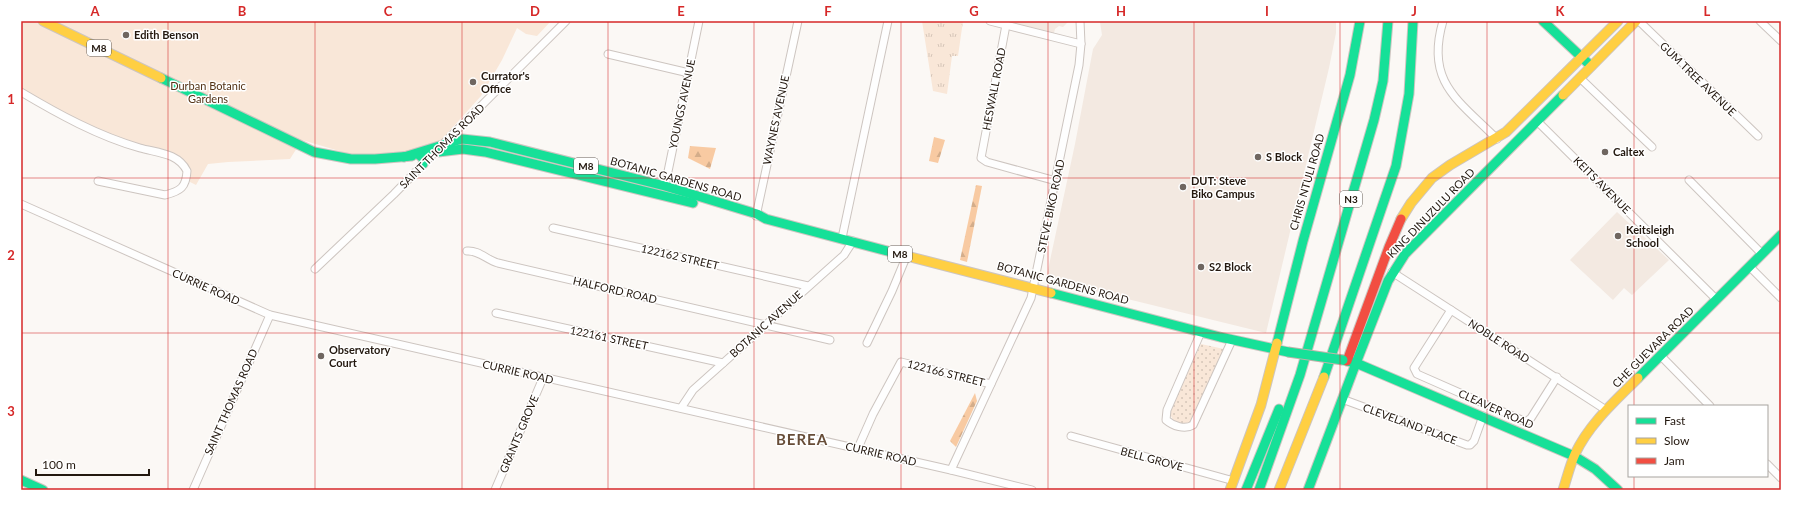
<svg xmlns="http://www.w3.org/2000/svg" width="1802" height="511" viewBox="0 0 1802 511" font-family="Lato,sans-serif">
<defs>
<pattern id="grass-tufts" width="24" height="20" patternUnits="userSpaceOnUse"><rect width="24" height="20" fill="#f9e7d8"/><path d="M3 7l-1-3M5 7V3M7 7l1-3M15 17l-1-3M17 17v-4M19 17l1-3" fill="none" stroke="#d5c5b8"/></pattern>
<pattern id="forest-firs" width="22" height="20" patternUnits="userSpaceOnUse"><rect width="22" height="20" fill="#f8caa2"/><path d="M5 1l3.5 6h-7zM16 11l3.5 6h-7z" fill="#d4ad8a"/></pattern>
<pattern id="park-dots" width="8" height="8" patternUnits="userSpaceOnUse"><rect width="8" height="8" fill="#f9e7d8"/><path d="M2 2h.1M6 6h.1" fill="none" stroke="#d5c5b8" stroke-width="1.8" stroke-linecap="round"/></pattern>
</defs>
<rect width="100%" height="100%" fill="#fbf8f5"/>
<!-- built -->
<g fill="#f3e9e1">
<polygon points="1007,21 1069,21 1063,27 1059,26 1055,29 1054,33"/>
<polygon points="1106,21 1336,21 1336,33 1329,68 1266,333 1046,279 1075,144 1093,49 1102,35 1100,22"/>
<polygon points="1617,212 1669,260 1632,295 1624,288 1613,300 1570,260"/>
</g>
<!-- grass -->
<polygon fill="url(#grass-tufts)" points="922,21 963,21 958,56 952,56 947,94 933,91"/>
<!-- forest -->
<g fill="url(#forest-firs)">
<polygon points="934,137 945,140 938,163 929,161"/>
<polygon points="690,146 716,148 710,169 688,158"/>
<polygon points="976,185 982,186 967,262 960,260"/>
<polygon points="975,393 977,401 956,447 950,441"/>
</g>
<!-- park -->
<path fill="url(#park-dots)" d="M 1201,344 L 1224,349 L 1192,422 C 1185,425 1180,423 1173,420 L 1169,412 Z"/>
<!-- garden -->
<polygon fill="#f9e7d8" points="21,21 551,21 537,36 526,34 517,28 502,60 481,96 433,149 363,158 302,140 290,159 228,162 208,164 196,185 188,181 186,165 85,124 21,90"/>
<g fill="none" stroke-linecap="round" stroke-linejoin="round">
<defs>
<g id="street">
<polyline points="990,21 1081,44"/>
<path d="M 1443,21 C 1425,82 1458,100 1497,139"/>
<polyline points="1639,21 1758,136"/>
<polyline points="1760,21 1781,41"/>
<polyline points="1006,25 981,158 987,162 1056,181"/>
<polyline points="608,54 689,73"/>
<polyline points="1580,78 1652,147"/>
<path d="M 21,92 C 58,114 98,136 140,148 C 158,153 178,153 187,171 C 186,187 181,191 165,195 L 98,181"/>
<polyline points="1537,121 1717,300"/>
<polyline points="445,142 566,21"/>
<polyline points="1689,180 1762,254"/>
<polyline points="665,186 699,21"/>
<polyline points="21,204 270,315 951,470 1032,490"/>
<polyline points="756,216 798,21"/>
<polyline points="553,228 808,286"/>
<polyline points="842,238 888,21"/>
<path d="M 467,251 C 479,250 487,260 498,263 L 830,340"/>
<polyline points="1750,267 1781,298"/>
<polyline points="315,269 394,194 438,149"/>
<polyline points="1392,272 1606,410"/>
<polyline points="1451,310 1414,368 1417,374 1526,422 1531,418 1557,377"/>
<polyline points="496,313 723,363"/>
<path d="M 1201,332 L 1167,410 L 1166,420 C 1173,426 1185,430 1193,425 L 1232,340"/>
<polyline points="867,343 892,291 907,255"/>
<polyline points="1661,356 1710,406"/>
<polyline points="1342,399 1467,445 1470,445 1474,441 1483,416"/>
<polyline points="681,408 693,390 844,255 853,241"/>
<polyline points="1071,436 1234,481"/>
<polyline points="858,448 873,414 901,362 991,384"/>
<polyline points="1767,464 1781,478"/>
<polyline points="951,470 1031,298 1079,65 1081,44 1080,21"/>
<polyline points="193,490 270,315"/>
<polyline points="495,490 543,378"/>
</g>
<g id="fast">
<polyline points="1543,21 1591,66"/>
<polyline points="161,78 314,152 351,159 375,159 412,156"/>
<polyline points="438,152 463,149 485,152 693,203"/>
<polyline points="419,155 424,159 423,164"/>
<polyline points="404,157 462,139 490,142 665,186 757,214 766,219 895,253"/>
<polyline points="1051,293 1220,337 1288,352"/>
<polyline points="1277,343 1303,241 1350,75 1360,21"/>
<polyline points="1343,360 1356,363 1388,281 1405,254 1563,95"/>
<polyline points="1324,377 1396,166 1409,94 1413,21"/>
<polyline points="1638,378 1781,235"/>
<polyline points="21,480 43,490"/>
<polyline points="1246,490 1279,409"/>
<polyline points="1259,490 1300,375 1374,120 1383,81 1388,21"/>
<polyline points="1308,490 1356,363 1574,456 1595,469 1618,490"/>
</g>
<g id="slow">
<polyline points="43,21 161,78"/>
<polyline points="1563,95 1636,21"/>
<polyline points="1401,219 1411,203 1432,178 1450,165 1506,132 1618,21"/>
<polyline points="895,253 1051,293"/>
<polyline points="1230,490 1261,405 1277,343"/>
<polyline points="1279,490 1324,377"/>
<path d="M 1563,490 C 1567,478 1570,465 1575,454 C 1589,424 1615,401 1638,378"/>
</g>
<polyline id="jam" points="1347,361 1389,247 1401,219"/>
</defs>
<!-- street casing -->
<use href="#street" stroke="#cdc5c0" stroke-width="9"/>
<!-- fast casing -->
<use href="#fast" stroke="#cdc5c0" stroke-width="11"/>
<!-- slow casing -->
<use href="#slow" stroke="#cdc5c0" stroke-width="11"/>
<!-- jam casing -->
<use href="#jam" stroke="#cdc5c0" stroke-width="11"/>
<!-- street -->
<use href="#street" stroke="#fefefe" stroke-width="7"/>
<!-- fast -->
<use href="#fast" stroke="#16e098" stroke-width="9"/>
<!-- slow -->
<use href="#slow" stroke="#ffcf43" stroke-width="9"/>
<!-- jam -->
<use href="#jam" stroke="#f24e42" stroke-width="9"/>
<defs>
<polyline id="fast-bridge" points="1288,352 1343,360"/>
</defs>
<!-- fast-bridge casing -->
<use href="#fast-bridge" stroke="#bfb4aa" stroke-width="11" stroke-linecap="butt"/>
<!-- fast-bridge -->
<use href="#fast-bridge" stroke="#16e098" stroke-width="9"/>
</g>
<!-- grid -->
<path fill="none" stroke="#d62828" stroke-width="1" stroke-opacity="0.55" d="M 168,21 L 168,490M 315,21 L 315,490M 462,21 L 462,490M 608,21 L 608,490M 754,21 L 754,490M 901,21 L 901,490M 1048,21 L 1048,490M 1194,21 L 1194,490M 1340,21 L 1340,490M 1487,21 L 1487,490M 1634,21 L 1634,406M 21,178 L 1781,178M 21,333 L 1781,333M 1634,476 L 1634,490"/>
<!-- markers -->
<g fill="#6f6660" stroke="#fff" stroke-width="1.5">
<circle cx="126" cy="35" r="4"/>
<circle cx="473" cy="82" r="4"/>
<circle cx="1605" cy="152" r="4"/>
<circle cx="1258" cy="157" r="4"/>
<circle cx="1183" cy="187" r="4"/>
<circle cx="1618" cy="236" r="4"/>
<circle cx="1201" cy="267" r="4"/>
<circle cx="321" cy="356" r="4"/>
</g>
<g text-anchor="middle" stroke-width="3" stroke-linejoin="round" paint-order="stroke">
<!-- shield labels -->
<g fill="#fff" stroke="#655d57" stroke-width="1">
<rect x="87" y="40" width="24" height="16" rx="3"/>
<rect x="574" y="158" width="24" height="16" rx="3"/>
<rect x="1340" y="191" width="22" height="16" rx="3"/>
<rect x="888" y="246" width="24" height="16" rx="3"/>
</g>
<g font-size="10" font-weight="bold" fill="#23180f">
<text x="99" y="52">M8</text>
<text x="586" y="170">M8</text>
<text x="1351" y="203">N3</text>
<text x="900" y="258">M8</text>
</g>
<!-- poi labels -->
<g font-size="11" font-weight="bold" fill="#23180f" stroke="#fff" text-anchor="start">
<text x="134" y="39">Edith Benson</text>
<text x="481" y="80">Currator's<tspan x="481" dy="13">Office</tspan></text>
<text x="1613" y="156">Caltex</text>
<text x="1266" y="161">S Block</text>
<text x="1191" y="185">DUT: Steve<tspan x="1191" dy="13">Biko Campus</tspan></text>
<text x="1626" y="234">Keitsleigh<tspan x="1626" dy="13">School</tspan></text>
<text x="1209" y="271">S2 Block</text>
<text x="329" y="354">Observatory<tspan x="329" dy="13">Court</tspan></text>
</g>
<!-- street labels -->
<g font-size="11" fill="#23180f" stroke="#fff">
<text transform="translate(1698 79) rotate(44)" y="4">GUM TREE AVENUE</text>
<text transform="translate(994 89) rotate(-79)" y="4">HESWALL ROAD</text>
<text transform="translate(682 104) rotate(-78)" y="4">YOUNGS AVENUE</text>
<text transform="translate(776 120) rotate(-78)" y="4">WAYNES AVENUE</text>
<text transform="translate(442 146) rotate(-45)" y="4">SAINT THOMAS ROAD</text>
<text transform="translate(676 179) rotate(16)" y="4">BOTANIC GARDENS ROAD</text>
<text transform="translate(1307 182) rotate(-74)" y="4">CHRIS NTULI ROAD</text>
<text transform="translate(1602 185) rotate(45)" y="4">KEITS AVENUE</text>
<text transform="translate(1051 206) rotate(-78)" y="4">STEVE BIKO ROAD</text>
<text transform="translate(1431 213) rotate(-46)" y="4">KING DINUZULU ROAD</text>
<text transform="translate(680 257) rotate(13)" y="4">122162 STREET</text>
<text transform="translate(1063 283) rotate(15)" y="4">BOTANIC GARDENS ROAD</text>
<text transform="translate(206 287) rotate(24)" y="4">CURRIE ROAD</text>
<text transform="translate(615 290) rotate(13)" y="4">HALFORD ROAD</text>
<text transform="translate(766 324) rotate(-42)" y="4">BOTANIC AVENUE</text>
<text transform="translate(609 338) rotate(12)" y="4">122161 STREET</text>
<text transform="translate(1499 341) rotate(33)" y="4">NOBLE ROAD</text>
<text transform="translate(1653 347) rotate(-45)" y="4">CHE GUEVARA ROAD</text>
<text transform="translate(518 372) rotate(13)" y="4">CURRIE ROAD</text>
<text transform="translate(946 373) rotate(14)" y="4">122166 STREET</text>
<text transform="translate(231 402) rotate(-66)" y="4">SAINT THOMAS ROAD</text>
<text transform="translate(1496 409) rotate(24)" y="4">CLEAVER ROAD</text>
<text transform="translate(1410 424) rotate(20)" y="4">CLEVELAND PLACE</text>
<text transform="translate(519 434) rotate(-67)" y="4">GRANTS GROVE</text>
<text transform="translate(881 454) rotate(13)" y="4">CURRIE ROAD</text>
<text transform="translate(1152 459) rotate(15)" y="4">BELL GROVE</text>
</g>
<!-- park labels -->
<g font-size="11" fill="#533215" stroke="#fff">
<text x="208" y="90">Durban Botanic<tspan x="208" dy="13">Gardens</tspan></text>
</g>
<!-- district labels -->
<g font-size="15" font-weight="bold" letter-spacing="1" fill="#674d38" stroke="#fff">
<text x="802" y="445">BEREA</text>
</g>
</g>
<!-- border -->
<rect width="1802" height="511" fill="none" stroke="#ffffff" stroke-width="44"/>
<!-- legend -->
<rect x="1628" y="405" width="140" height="72" fill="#ffffff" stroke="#a7a39f"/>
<rect x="1636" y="418" width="20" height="6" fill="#16e098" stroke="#a7a39f"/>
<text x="1664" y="425" font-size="12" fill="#23180f">Fast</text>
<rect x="1636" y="438" width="20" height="6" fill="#ffcf43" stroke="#a7a39f"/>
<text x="1664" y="445" font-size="12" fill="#23180f">Slow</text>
<rect x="1636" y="458" width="20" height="6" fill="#f24e42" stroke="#a7a39f"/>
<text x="1664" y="465" font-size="12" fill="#23180f">Jam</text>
<!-- scale -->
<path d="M36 469v6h113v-6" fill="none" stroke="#23180f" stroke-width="2"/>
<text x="42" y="469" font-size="12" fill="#23180f" stroke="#ffffff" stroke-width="3" paint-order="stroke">100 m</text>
<rect x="22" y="22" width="1758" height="467" fill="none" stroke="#d62828" stroke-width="1.5"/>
<g font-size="13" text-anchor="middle" font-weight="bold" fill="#d62828">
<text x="95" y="16">A</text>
<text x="242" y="16">B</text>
<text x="388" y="16">C</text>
<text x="535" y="16">D</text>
<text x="681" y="16">E</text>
<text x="828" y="16">F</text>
<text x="974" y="16">G</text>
<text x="1121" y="16">H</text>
<text x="1267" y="16">I</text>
<text x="1414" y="16">J</text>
<text x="1560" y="16">K</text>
<text x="1707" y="16">L</text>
<text x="11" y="104">1</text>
<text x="11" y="260">2</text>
<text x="11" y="416">3</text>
</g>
</svg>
